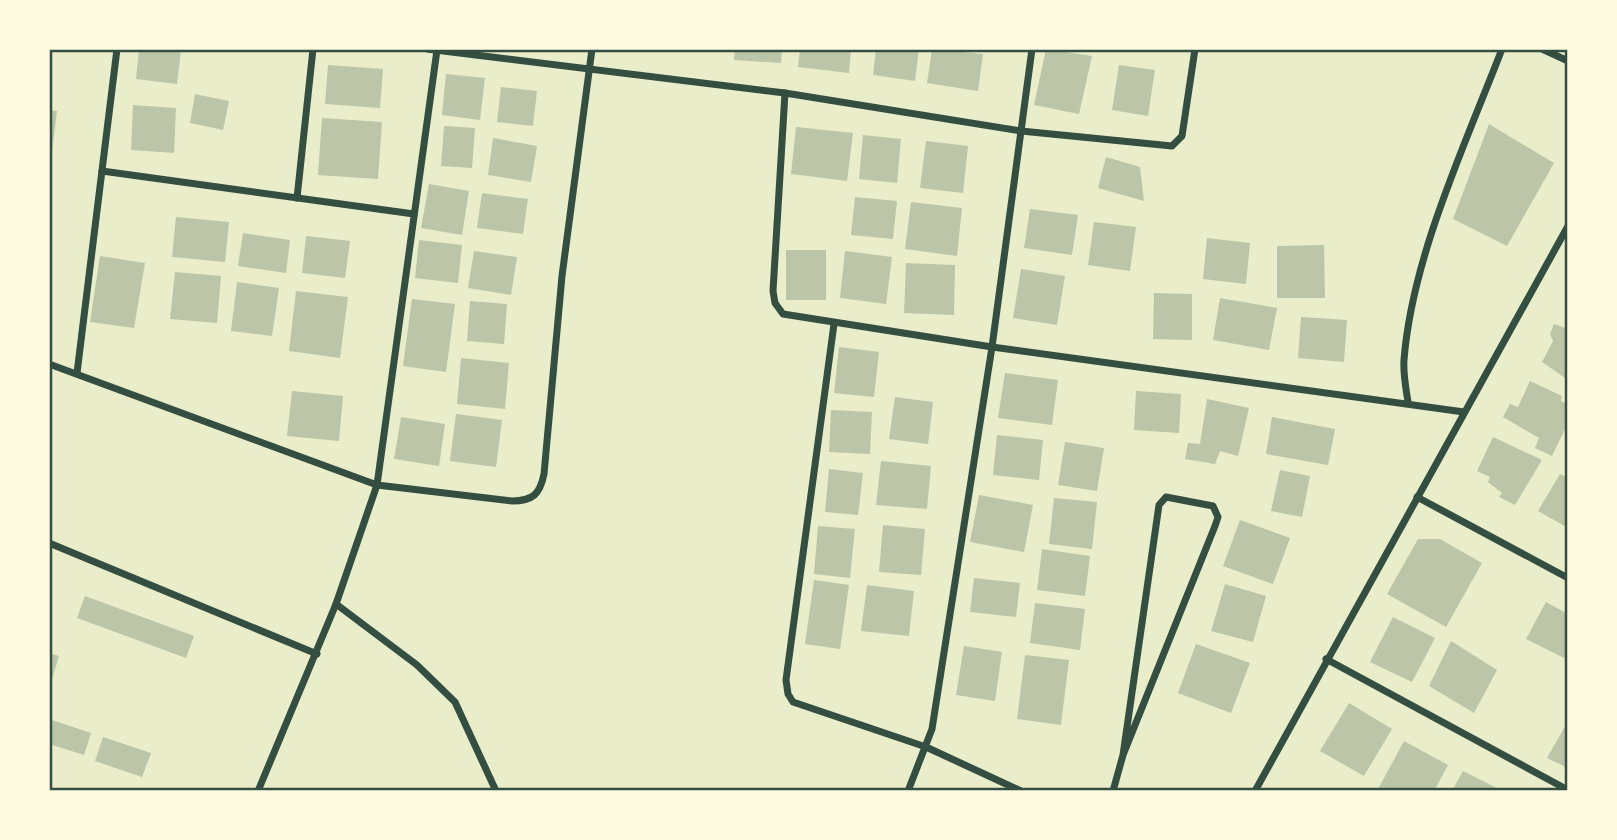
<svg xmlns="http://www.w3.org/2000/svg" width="1617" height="840" viewBox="0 0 1617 840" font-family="Jost,sans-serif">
<rect width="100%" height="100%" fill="#e9edc9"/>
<!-- building -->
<g fill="#bcc5a7">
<polygon points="139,49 181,49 177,84 136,79"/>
<polygon points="735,49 782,49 781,63 734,60"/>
<polygon points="800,49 851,49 849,73 798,67"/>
<polygon points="876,49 919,49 915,81 873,75"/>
<polygon points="932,49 983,54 978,91 927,83"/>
<polygon points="1046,49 1092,56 1079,114 1034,105"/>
<polygon points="328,65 383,69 380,108 325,104"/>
<polygon points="1119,65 1155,70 1148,116 1112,110"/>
<polygon points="446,74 485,78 480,120 442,115"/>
<polygon points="501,87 537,91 533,126 497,122"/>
<polygon points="195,94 229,101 223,130 190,123"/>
<polygon points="133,105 176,108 174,153 131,150"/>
<polygon points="49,110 57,111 51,160 49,160"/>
<polygon points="322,118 382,122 378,179 318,175"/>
<polygon points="1489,124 1554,163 1507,246 1453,219"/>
<polygon points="444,126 475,128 472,168 441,166"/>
<polygon points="796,127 853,133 847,181 791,174"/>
<polygon points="863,135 901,139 897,183 859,179"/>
<polygon points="493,138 537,146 531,182 488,175"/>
<polygon points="926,141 968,146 963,193 920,188"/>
<polygon points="1106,157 1140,167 1144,201 1098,188"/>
<polygon points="429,184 469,191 462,235 421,228"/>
<polygon points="482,193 528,199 523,234 477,228"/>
<polygon points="855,197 897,201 893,239 851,235"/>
<polygon points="911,202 962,208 957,256 905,249"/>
<polygon points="1030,209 1078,215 1072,255 1024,248"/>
<polygon points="176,217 229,222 225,262 172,257"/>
<polygon points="1094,222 1136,227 1130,271 1088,265"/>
<polygon points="243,233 290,240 286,273 238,266"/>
<polygon points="306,236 350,241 345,278 302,273"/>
<polygon points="1207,238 1250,243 1246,284 1203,279"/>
<polygon points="419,240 462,245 458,283 415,278"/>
<polygon points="1324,245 1325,298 1277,298 1277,246"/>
<rect x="786" y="250" width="40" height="50"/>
<polygon points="474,251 517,257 511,295 468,288"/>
<polygon points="845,251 892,257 886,304 840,298"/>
<polygon points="100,256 145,263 134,328 90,322"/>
<polygon points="906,263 955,265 954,315 904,313"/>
<polygon points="1021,269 1065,276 1057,325 1013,318"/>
<polygon points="175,272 221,276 217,323 170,319"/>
<polygon points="237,282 279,288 272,336 231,331"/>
<polygon points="296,291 348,297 340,358 289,351"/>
<polygon points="1154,293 1192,294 1192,340 1153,339"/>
<polygon points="1220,298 1277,308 1269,350 1213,340"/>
<polygon points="412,299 455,304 446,372 403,366"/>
<polygon points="470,301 507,304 504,344 467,341"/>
<polygon points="1301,317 1347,320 1344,362 1298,358"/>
<polygon points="1554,324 1568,329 1568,380 1542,362 1553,341 1550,334"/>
<polygon points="839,347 879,352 874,397 834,393"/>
<polygon points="461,358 509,363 505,409 457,404"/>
<polygon points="1005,373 1058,380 1052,425 998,418"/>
<polygon points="1530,381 1562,396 1561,401 1568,404 1568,423 1552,456 1535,448 1539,438 1503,417 1510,404 1518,407"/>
<polygon points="292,391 343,396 339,441 287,436"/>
<polygon points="1136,391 1181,394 1179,433 1134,430"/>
<polygon points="895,397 933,402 928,444 889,439"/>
<polygon points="1207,399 1249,408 1238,456 1220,451 1215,464 1185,459 1188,443 1200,444"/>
<polygon points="831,410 872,412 870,454 829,452"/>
<polygon points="456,414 502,420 496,467 450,461"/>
<polygon points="401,417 445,424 439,466 394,459"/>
<polygon points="1272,417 1335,429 1328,465 1266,454"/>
<polygon points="997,435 1043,440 1039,480 993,475"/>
<polygon points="1493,437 1542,460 1515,505 1499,497 1502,493 1488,482 1490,477 1477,471"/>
<polygon points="1065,442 1104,448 1097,491 1058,485"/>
<polygon points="881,461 931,466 927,509 876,505"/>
<polygon points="829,469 863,473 858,515 825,512"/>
<polygon points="1280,470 1310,476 1302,517 1271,511"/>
<polygon points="1560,474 1568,478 1568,528 1538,511"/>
<polygon points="979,495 1033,505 1024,552 970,542"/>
<polygon points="1054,498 1097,502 1092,549 1049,544"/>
<polygon points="1240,520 1290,538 1273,584 1223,566"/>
<polygon points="883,525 925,529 921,575 879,572"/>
<polygon points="818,526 855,529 850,578 814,574"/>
<polygon points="1418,539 1440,539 1482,563 1446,627 1387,594"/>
<polygon points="1042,549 1090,556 1085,596 1037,590"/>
<polygon points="974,578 1020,583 1016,617 970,612"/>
<polygon points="814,580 849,585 840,649 805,644"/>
<polygon points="1225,584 1266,596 1253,642 1211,631"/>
<polygon points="867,585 914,591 909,636 861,631"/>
<polygon points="85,596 194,636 186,658 77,618"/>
<polygon points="1546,602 1568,614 1568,660 1526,639"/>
<polygon points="1035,603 1085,609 1080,650 1030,643"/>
<polygon points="1393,617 1435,638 1412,682 1370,662"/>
<polygon points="1451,641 1497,670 1474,713 1429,686"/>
<polygon points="1196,644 1250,663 1231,713 1178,693"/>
<polygon points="964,646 1002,652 995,701 956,695"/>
<polygon points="49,653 59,656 50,686 49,686"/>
<polygon points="1025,655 1069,660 1061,725 1017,719"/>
<polygon points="1349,703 1392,729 1364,776 1320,751"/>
<polygon points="49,719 91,733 84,755 49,744"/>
<polygon points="1568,721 1568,768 1547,758"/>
<polygon points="103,737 151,753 142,777 95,761"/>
<polygon points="1404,741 1448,765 1434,791 1377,791"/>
<polygon points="1463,771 1503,791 1452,791"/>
</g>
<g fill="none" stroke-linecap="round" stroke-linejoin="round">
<!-- minor -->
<g stroke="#344e41" stroke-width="7">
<polyline points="427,49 785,93 1021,131 1172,146 1182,136 1195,49"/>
<polyline points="1542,49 1568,61"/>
<polyline points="785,93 773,291 775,303 783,314 992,347 1464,412"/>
<polyline points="102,171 414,214"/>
<polyline points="297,198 313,49"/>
<polyline points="834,324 786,680 788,694 793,702 926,747 1021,791"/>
<path d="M 49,364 L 377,485 L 512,501 C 533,501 540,494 544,474 L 562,276 L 592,49"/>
<polyline points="77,373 117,49"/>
<path d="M 1408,402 C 1406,389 1403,374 1404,360 C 1412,257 1465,145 1502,49"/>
<polyline points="1417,497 1568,578"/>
<polyline points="49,543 317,654"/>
<polyline points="336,604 417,665 455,702 496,791"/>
<polyline points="1326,659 1568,790"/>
<polyline points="258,791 336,604 377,485 437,50"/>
<polyline points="908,791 932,729 992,347 1032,49"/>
<polyline points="1113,791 1123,755 1215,526 1218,517 1213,506 1166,497 1159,505 1123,755"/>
<polyline points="1255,791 1568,226"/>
</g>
</g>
<!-- border -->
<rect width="1617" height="840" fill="none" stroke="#fefae0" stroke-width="102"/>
<rect x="51" y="51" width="1515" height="738" fill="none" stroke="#344e41" stroke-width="2.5"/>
</svg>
